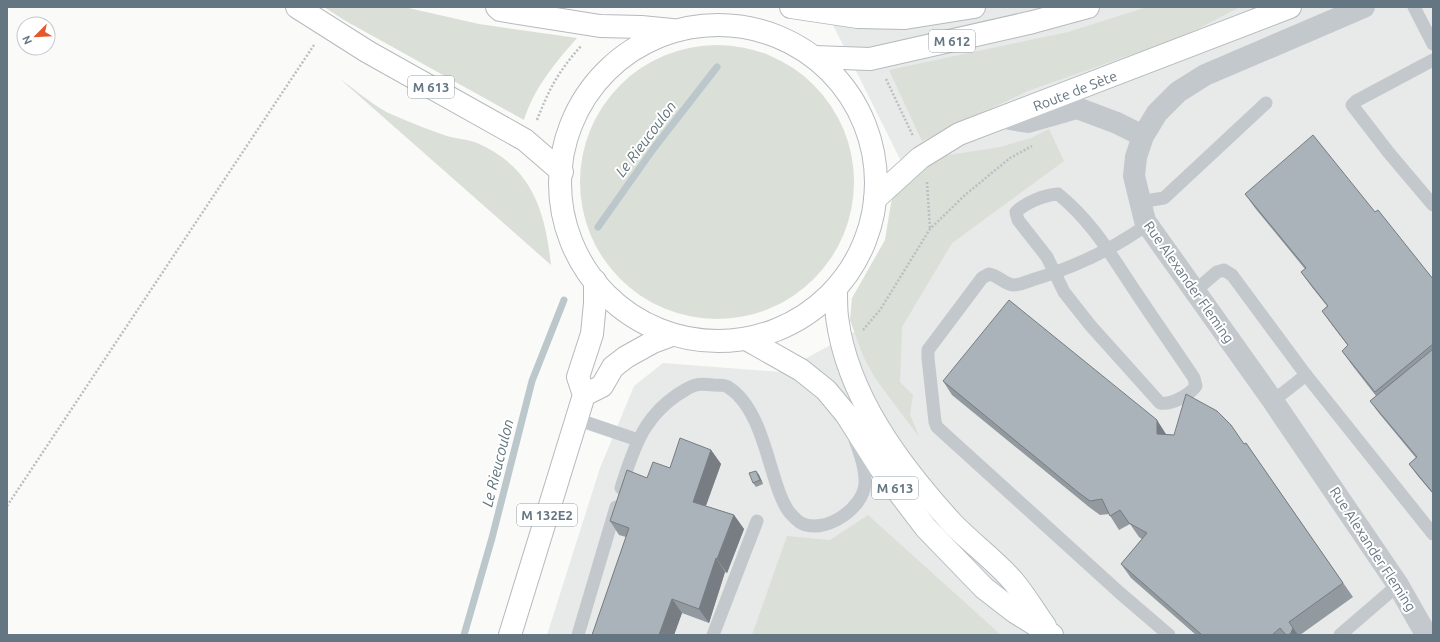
<svg xmlns="http://www.w3.org/2000/svg" width="1440" height="642" viewBox="0 0 1440 642" font-family="Ubuntu,sans-serif">
<rect width="100%" height="100%" fill="#fafaf8"/>
<!-- built -->
<polygon fill="#e8e9e9" points="824,7 1433,7 1433,635 547,635 600,468 634,386 663,363 781,372 898,308 940,239"/>
<!-- green -->
<g fill="#dadfd7">
<path d="M 324,7 L 404,7 L 479,24 L 577,38 C 555,63 534,88 524,120 L 344,20 Z"/>
<polygon points="1147,7 1240,7 1184,36 1028,91 922,141 889,70 1068,32"/>
<circle cx="717" cy="182" r="137"/>
<path d="M 340,79 C 356,90 376,108 393,115 C 410,122 429,130 447,136 C 457,139 467,139 477,143 C 532,167 545,210 551,265 Z"/>
<polygon points="1049,129 1064,161 952,243 902,327 900,382 913,395 910,414 919,437 875,378 863,356 850,320 852,298 885,240 891,203 895,191 943,156 1000,147 1031,138"/>
<polygon points="868,515 1001,635 752,635 787,536 830,540"/>
</g>
<g fill="none" stroke-linecap="round" stroke-linejoin="round">
<!-- stream -->
<g stroke="#bbc7cb" stroke-width="7">
<polyline points="598,227 654,148 717,67"/>
<polyline points="464,635 492,538 532,381 564,300"/>
</g>
<defs>
<g id="primary">
<polyline points="297,7 368,52 525,140 562,172"/>
<polyline points="497,7 500,10 600,26 641,27 672,30"/>
<polyline points="791,7 858,17 905,18 974,7"/>
<circle cx="718" cy="183" r="158"/>
<polyline points="814,57 870,59 1033,22 1088,7"/>
<polyline points="875,199 920,158 959,134 1290,7"/>
<path d="M 836,290 C 836,299 836,308 837,317 C 847,396 900,466 952,523 C 971,543 995,560 1013,581 C 1025,595 1034,611 1045,626"/>
<polyline points="748,340 801,370 826,390 846,414 881,469 926,528 984,588 1015,612 1052,635"/>
<polyline points="584,395 602,386 613,367 626,357 653,342 672,335"/>
<polyline points="510,635 584,395 578,377 592,334 595,303 595,281"/>
</g>
</defs>
<!-- primary casing -->
<use href="#primary" stroke="#b5babe" stroke-width="24"/>
<!-- path -->
<g stroke="#bbbfc2" stroke-width="2.5" stroke-dasharray="2 2" stroke-linecap="butt">
<polyline points="886,79 913,136"/>
<path d="M 537,120 C 549,89 558,72 581,46"/>
<polyline points="927,182 930,229"/>
<polyline points="863,330 880,310 930,229 965,195 1010,158 1032,146"/>
<polyline points="7,506 314,45"/>
</g>
<!-- lane -->
<g stroke="#c3c8cc" stroke-width="13">
<polyline points="1414,7 1433,44"/>
<polyline points="1433,60 1356,101 1352,105 1389,153 1433,205"/>
<path d="M 1058,194 C 1095,224 1113,259 1139,297 C 1157,324 1176,351 1194,378 L 1196,386 C 1189,395 1172,405 1160,403 L 1090,325 L 1064,292 L 1047,257 L 1018,220 L 1016,212 C 1026,202 1044,195 1058,194 Z"/>
<polyline points="1139,202 1164,198 1266,103"/>
<path d="M 1148,224 C 1113,249 1075,267 1035,279 C 1029,281 1020,285 1014,285 C 1005,285 998,275 989,274 L 982,278 L 928,350 L 928,358 L 935,422 L 937,427 L 1120,593 L 1169,635"/>
<polyline points="1195,291 1217,272 1224,270 1232,275 1306,375 1433,534"/>
<polyline points="1273,401 1306,375"/>
<polyline points="576,419 638,440"/>
<path d="M 621,488 C 634,446 645,413 685,390 C 697,383 700,384 714,385 C 718,385 725,385 728,387 C 757,405 766,453 776,483 C 779,492 783,505 790,513 C 793,516 797,521 801,523 C 824,535 863,509 865,484 C 866,471 860,453 855,440"/>
<polyline points="578,635 616,507"/>
<polyline points="713,635 757,521"/>
<polyline points="1340,635 1398,585"/>
</g>
<!-- street -->
<g stroke="#c3c8cc" stroke-width="22">
<polyline points="1364,7 1205,75 1178,92 1157,113 1143,136 1136,157 1134,176 1145,221 1273,401 1398,585 1423,629 1425,635"/>
<polyline points="1004,118 1028,122 1077,108 1117,123 1143,136"/>
</g>
<!-- primary -->
<use href="#primary" stroke="#fff" stroke-width="22"/>
</g>
<!-- wall -->
<g fill="#929a9f">
<polygon points="1245,194 1375,212 1433,279 1433,494 1417,475 1409,464 1416,458 1378,412 1370,401 1376,396 1352,365 1342,351 1348,346 1332,325 1322,311 1327,306 1311,286 1301,272 1305,269 1255,208"/>
<polygon points="943,381 1166,434 1244,444 1246,443 1353,597 1300,635 1196,635 1131,578 1121,564 1142,539 1139,537 1130,524 1119,530 1109,514 1100,515 1089,507 952,395"/>
<polygon points="711,450 721,464 706,506 734,515 744,529 727,573 725,572 709,623 682,613 674,635 592,635 626,537 619,535 610,521 647,478"/>
<polygon points="756,471 759,475 763,484 756,487 753,483"/>
</g>
<!-- shaded-wall -->
<g fill="#777d82">
<polygon points="1157,420 1166,434 1157,434"/>
<polygon points="711,450 721,464 702,516 693,502"/>
<polygon points="756,471 759,475 763,484 760,480"/>
<polygon points="734,515 744,529 727,573 717,559"/>
<polygon points="716,558 725,572 709,623 699,609"/>
<polygon points="672,599 682,613 674,635 659,635"/>
<polygon points="1289,622 1298,635 1293,635 1291,633"/>
</g>
<!-- building -->
<g fill="#aab3b9" stroke="#777d82">
<polygon points="1313,135 1375,212 1378,210 1433,279 1433,344 1375,392 1342,351 1348,345 1322,311 1328,306 1301,272 1306,268 1245,194"/>
<polygon points="1009,300 1157,420 1157,434 1174,435 1186,394 1217,411 1231,425 1244,444 1246,443 1343,583 1289,622 1293,628 1291,633 1288,635 1285,634 1280,628 1272,635 1202,635 1121,564 1147,533 1129,523 1120,510 1110,516 1102,499 1090,501 1079,493 943,381"/>
<polygon points="1433,349 1433,493 1409,464 1417,457 1370,401"/>
<polygon points="680,438 711,450 693,502 734,515 717,559 716,558 699,609 672,599 659,635 592,635 629,528 610,521 627,470 647,478 653,462 670,468"/>
<polygon points="756,471 760,480 753,483 749,473"/>
</g>
<g text-anchor="middle" stroke-width="4" stroke-linejoin="round" paint-order="stroke">
<!-- shield labels -->
<g fill="#fff" stroke="#939fa8" stroke-width="1">
<rect x="929" y="30" width="46" height="22" rx="3"/>
<rect x="408" y="76" width="46" height="22" rx="3"/>
<rect x="872" y="477" width="46" height="22" rx="3"/>
<rect x="517" y="504" width="60" height="22" rx="3"/>
</g>
<g font-size="13" font-weight="bold" fill="#657683">
<text x="952" y="46">M 612</text>
<text x="431" y="92">M 613</text>
<text x="895" y="493">M 613</text>
<text x="547" y="520">M 132E2</text>
</g>
<!-- street labels -->
<g font-size="14" fill="#657683" stroke="#fff">
<text transform="translate(1075 91) rotate(-21)" y="5">Route de Sète</text>
<text transform="translate(1189 282) rotate(55)" y="5">Rue Alexander Fleming</text>
<text transform="translate(1373 549) rotate(57)" y="5">Rue Alexander Fleming</text>
</g>
<!-- water labels -->
<g font-size="15" font-style="italic" fill="#60757c" stroke="#fff">
<text transform="translate(646 139) rotate(-53)" y="5">Le Rieucoulon</text>
<text transform="translate(498 463) rotate(-76)" y="5">Le Rieucoulon</text>
</g>
</g>
<!-- border -->
<rect width="1440" height="642" fill="none" stroke="#657683" stroke-width="16"/>
<!-- north arrow -->
<g transform="translate(36 36) rotate(246)"><circle r="19" fill="#ffffff" stroke="#c1c8cd"/>
<path d="M0-3L7 15L0 10L-7 15Z" fill="#e4572e"/>
<text y="-6" font-size="11" font-weight="bold" text-anchor="middle" fill="#657683">N</text>
</g>
</svg>
